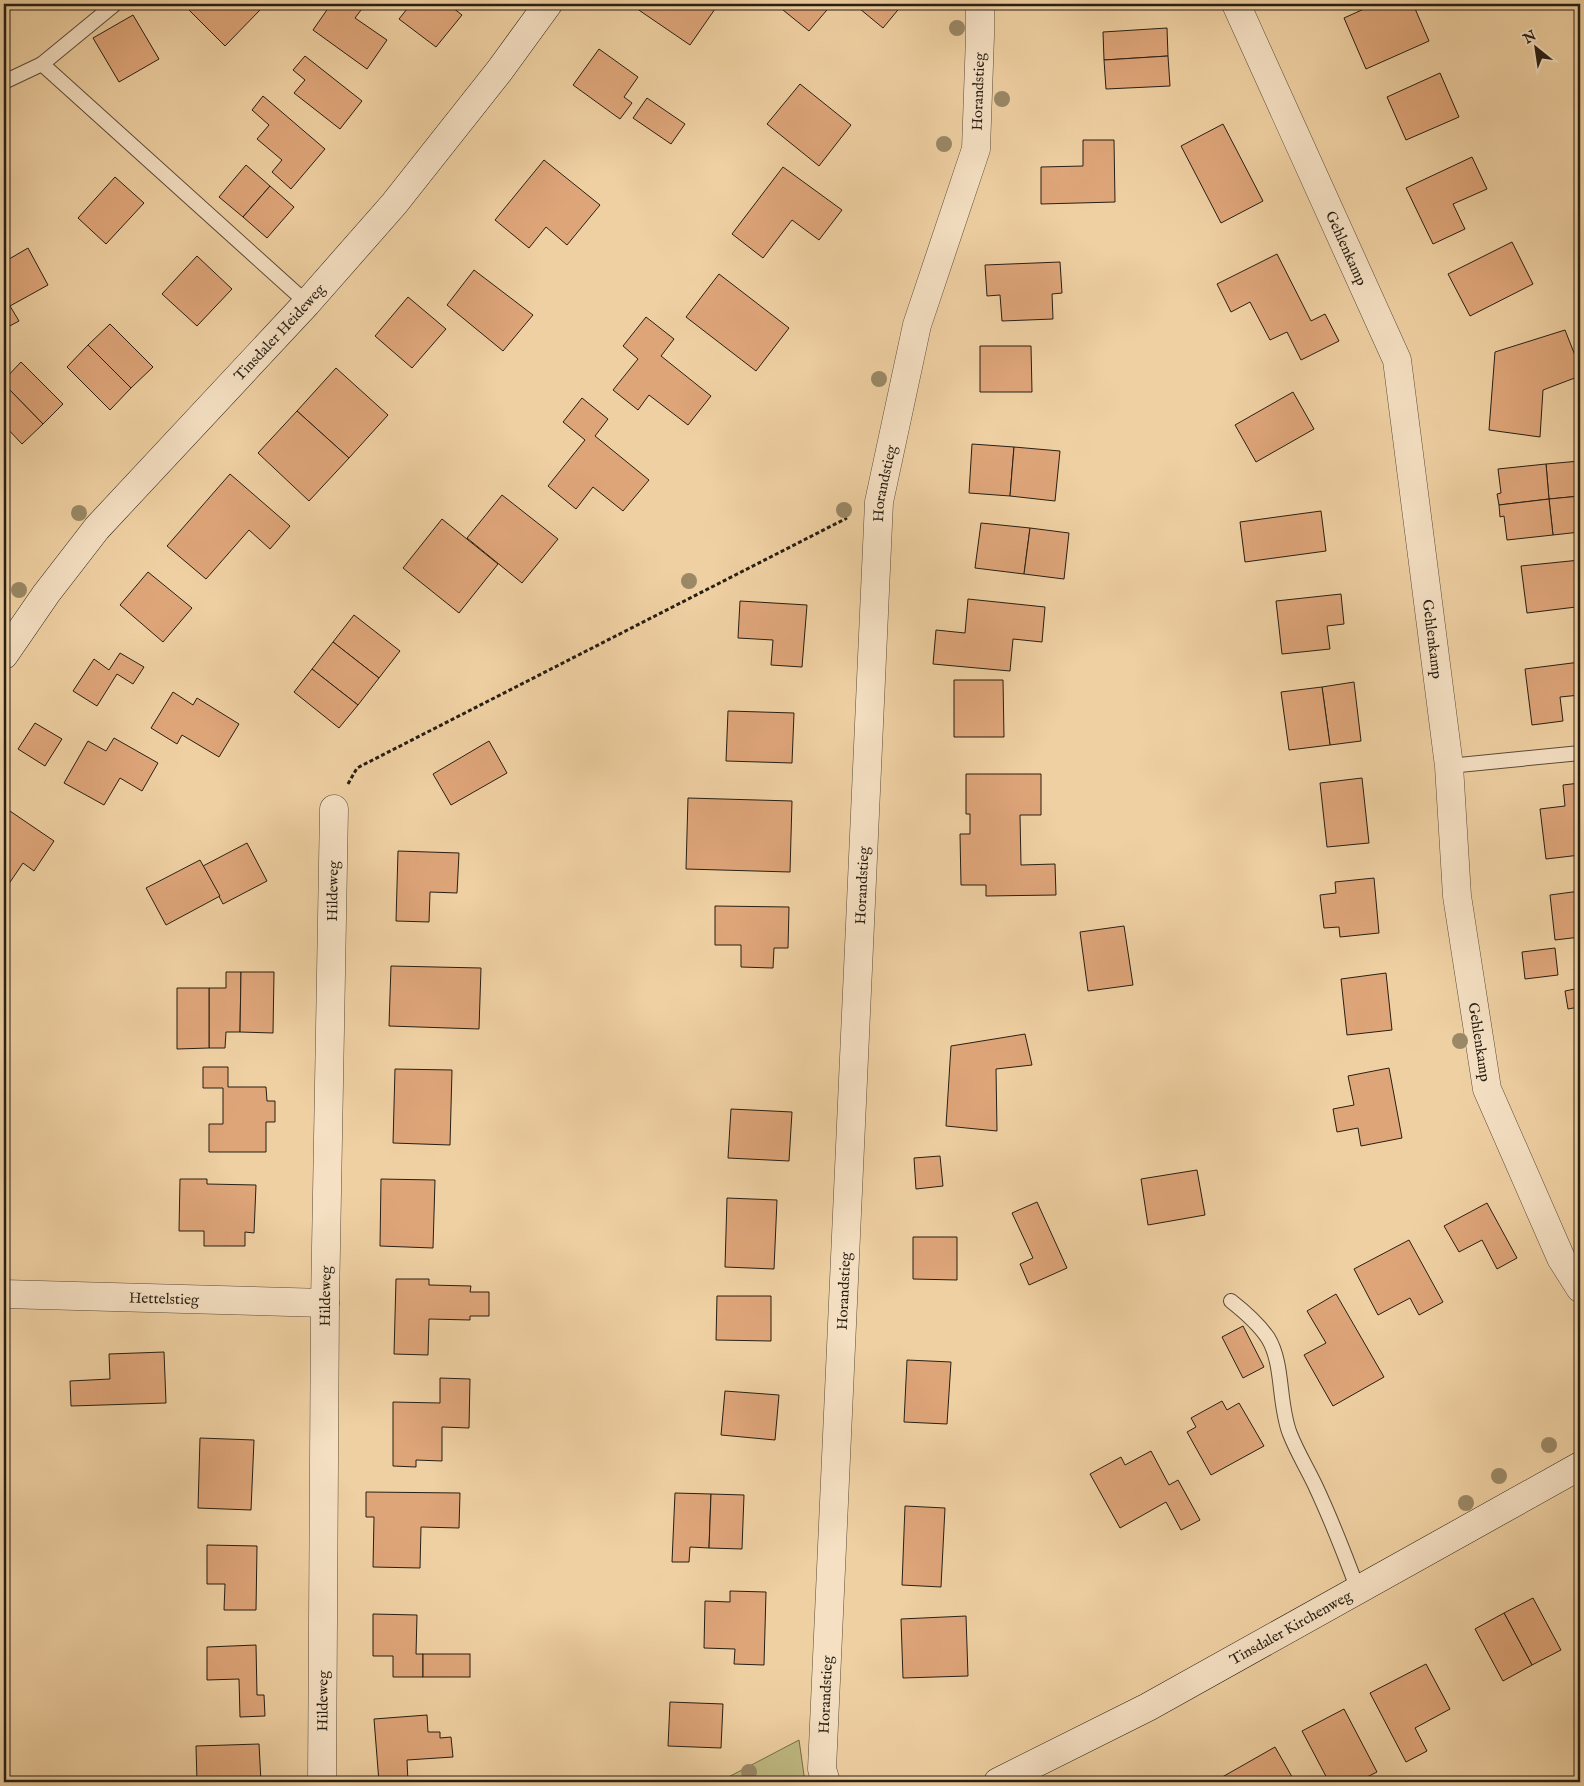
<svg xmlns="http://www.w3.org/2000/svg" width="1584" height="1786" viewBox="0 0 1584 1786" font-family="'IM FELL English',serif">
<rect width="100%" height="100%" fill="#efd0a2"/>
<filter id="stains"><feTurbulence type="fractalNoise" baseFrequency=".004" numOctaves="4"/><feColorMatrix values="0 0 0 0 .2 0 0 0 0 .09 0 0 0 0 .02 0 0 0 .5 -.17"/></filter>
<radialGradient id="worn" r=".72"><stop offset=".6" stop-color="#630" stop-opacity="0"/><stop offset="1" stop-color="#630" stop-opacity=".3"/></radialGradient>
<!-- green -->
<polygon fill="#bfb981" stroke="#746c4a" points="799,1740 805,1782 719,1782"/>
<!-- building -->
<g fill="#dea579" stroke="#281f13">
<polygon points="183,4 254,4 260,10 225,46"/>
<polygon points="331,4 352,4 361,10 355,18 387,40 367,69 313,30"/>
<polygon points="411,4 448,4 462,15 436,47 399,19"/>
<polygon points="630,4 707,4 715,9 690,45"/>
<polygon points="788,4 832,4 809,31 783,10"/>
<polygon points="854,4 901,4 902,5 883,28"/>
<polygon points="1375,4 1413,4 1429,41 1366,69 1344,18"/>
<polygon points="1572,4 1580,4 1580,17"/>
<polygon points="133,15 159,59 119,82 93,38"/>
<polygon points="1167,28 1168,56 1104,60 1103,32"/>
<polygon points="599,49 638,77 624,97 632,103 620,119 573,85"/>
<polygon points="305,56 362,101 340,129 294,93 305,80 293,70"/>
<polygon points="1168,56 1170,86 1106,89 1104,60"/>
<polygon points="1440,73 1459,117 1406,140 1387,97"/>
<polygon points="800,84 851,125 819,166 767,124"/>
<polygon points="263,96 325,149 291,189 272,172 282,160 257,139 269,125 252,110"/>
<polygon points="647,98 685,124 671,144 633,118"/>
<polygon points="1223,124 1263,201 1221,223 1181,146"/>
<polygon points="1083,140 1114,140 1115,202 1041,204 1041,167 1083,166"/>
<polygon points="1472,157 1487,189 1453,204 1465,229 1433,244 1406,188"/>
<polygon points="544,160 600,205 567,245 546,227 529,248 495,220"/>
<polygon points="246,165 270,186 243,217 219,197"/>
<polygon points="783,167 842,210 819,240 792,220 763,258 732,234"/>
<polygon points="115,177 144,203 106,244 78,218"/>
<polygon points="270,186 294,207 267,238 243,217"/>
<polygon points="1512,242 1533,284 1470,316 1448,274"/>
<polygon points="28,248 48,285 10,306 19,321 4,329 4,262"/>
<polygon points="1277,254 1311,321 1325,314 1339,341 1301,360 1287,332 1270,340 1250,302 1231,312 1217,284"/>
<polygon points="197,256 232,289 197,326 162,294"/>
<polygon points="1060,262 1062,293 1052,294 1053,319 1002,321 1000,295 987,296 985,265"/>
<polygon points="474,270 533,315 503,351 447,305"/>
<polygon points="719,274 789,328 756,371 686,317"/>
<polygon points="408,297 446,329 412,368 375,336"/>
<polygon points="646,317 674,339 661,356 711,396 688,425 649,395 638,410 613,390 638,359 623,346"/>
<polygon points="110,324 153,367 131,388 88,345"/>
<polygon points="1565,330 1580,368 1580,376 1543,390 1540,437 1489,430 1495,352"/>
<polygon points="88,345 131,388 110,410 67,367"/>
<polygon points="980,346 1031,346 1032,392 980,392"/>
<polygon points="21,362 63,404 43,424 4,384 4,380"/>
<polygon points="336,368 388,415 349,458 297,411"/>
<polygon points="4,384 43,424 22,444 4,425"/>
<polygon points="1293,392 1314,429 1256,462 1235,425"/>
<polygon points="582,398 608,419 595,436 649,480 623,511 593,487 576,509 548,486 585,440 563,422"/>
<polygon points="297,411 349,458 309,501 258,453"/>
<polygon points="972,444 1014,447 1010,496 969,493"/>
<polygon points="1014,447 1060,451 1055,501 1010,496"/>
<polygon points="1580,461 1580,496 1549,499 1546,464"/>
<polygon points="1546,464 1549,499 1499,505 1497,494 1501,493 1498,469"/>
<polygon points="230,474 290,526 270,549 249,530 206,579 167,546"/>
<polygon points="502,495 558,539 522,583 467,538"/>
<polygon points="1580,496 1580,532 1553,535 1549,499"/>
<polygon points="1549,499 1553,535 1507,540 1504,516 1500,517 1499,505"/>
<polygon points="1321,511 1326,551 1245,562 1240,522"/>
<polygon points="442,519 498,564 459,613 403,568"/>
<polygon points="981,523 1030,528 1024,574 975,568"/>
<polygon points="1030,528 1069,533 1064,579 1024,574"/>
<polygon points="1580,560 1580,589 1575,590 1576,607 1527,613 1521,566"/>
<polygon points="148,572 192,608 163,642 120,605"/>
<polygon points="1341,594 1344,624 1327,626 1330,649 1282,654 1276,601"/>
<polygon points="968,599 1045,607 1042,642 1013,639 1010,671 933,664 936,630 965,633"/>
<polygon points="740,601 807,605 802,667 771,665 773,640 738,638"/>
<polygon points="354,615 400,651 379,678 333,642"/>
<polygon points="333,642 379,678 358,705 312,669"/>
<polygon points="120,653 144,667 133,684 117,674 97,706 73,691 94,659 109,670"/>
<polygon points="1580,662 1580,695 1560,697 1563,721 1532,725 1525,669"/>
<polygon points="312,669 358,705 339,728 294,692"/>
<polygon points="954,680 1003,680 1004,737 954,737"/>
<polygon points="1354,682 1361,741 1330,745 1322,687"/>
<polygon points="1322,687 1330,745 1289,750 1281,692"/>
<polygon points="173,692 193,705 197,698 239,724 219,757 182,735 177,744 151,728"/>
<polygon points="728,711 794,713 792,763 726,761"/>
<polygon points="35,723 62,739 45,766 18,749"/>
<polygon points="114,738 158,763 142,791 120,778 104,805 64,783 88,741 106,751"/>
<polygon points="489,741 507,773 451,805 433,774"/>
<polygon points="966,774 1041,774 1041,815 1020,815 1021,865 1055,864 1056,895 986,896 986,885 961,885 960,834 970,834 970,814 966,814"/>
<polygon points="1362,778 1369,843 1327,847 1320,783"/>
<polygon points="1580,783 1580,855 1546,859 1540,809 1565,806 1563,785"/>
<polygon points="688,798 792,801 790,872 686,869"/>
<polygon points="4,807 54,841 34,871 23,863 4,891"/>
<polygon points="247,843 267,881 223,904 203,866"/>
<polygon points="398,851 459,853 457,893 430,892 429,922 396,921"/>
<polygon points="200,860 220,896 166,925 146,888"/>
<polygon points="1374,878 1379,933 1340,937 1339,927 1324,928 1320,895 1336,893 1335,882"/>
<polygon points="1580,891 1580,937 1555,940 1550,895"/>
<polygon points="715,906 789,907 788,948 774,948 773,968 741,967 741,945 715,945"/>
<polygon points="1124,926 1133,985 1088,991 1080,932"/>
<polygon points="1555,948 1558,975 1525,979 1522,952"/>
<polygon points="391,966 481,968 479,1029 389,1026"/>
<polygon points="226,972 241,972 240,1032 226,1032 225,1048 209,1048 209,988 226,988"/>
<polygon points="241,972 274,972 273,1033 240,1032"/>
<polygon points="1386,973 1392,1030 1347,1035 1341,979"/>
<polygon points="177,988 209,988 209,1048 177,1049"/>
<polygon points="1580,988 1580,1020 1579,1007 1568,1009 1565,991"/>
<polygon points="1025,1034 1032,1065 996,1069 997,1131 946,1126 951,1046"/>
<polygon points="203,1067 228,1067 228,1087 266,1087 267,1101 275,1101 275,1122 266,1122 266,1152 209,1152 209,1124 223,1124 223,1088 203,1088"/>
<polygon points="1389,1068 1402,1138 1361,1146 1358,1128 1337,1132 1333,1109 1354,1105 1348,1076"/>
<polygon points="395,1069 452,1070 450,1145 393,1143"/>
<polygon points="731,1109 792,1112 789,1161 728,1158"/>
<polygon points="940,1156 943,1186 916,1189 914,1158"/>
<polygon points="1197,1170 1205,1215 1148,1225 1141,1179"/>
<polygon points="180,1179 207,1179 207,1184 256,1185 254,1233 245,1232 245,1246 204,1246 204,1231 179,1231"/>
<polygon points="381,1179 435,1180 433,1248 380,1246"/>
<polygon points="727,1198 777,1200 774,1269 725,1267"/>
<polygon points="1037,1202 1067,1268 1029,1285 1020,1264 1033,1258 1012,1213"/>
<polygon points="1487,1203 1517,1258 1497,1269 1482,1240 1459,1252 1444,1226"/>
<polygon points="913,1237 957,1237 957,1280 913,1279"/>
<polygon points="1409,1240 1443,1302 1419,1315 1410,1298 1378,1315 1354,1269"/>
<polygon points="396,1279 429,1279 429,1285 471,1286 470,1292 489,1292 489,1316 470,1316 470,1320 429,1319 428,1355 394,1354"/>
<polygon points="1336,1294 1384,1377 1333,1406 1304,1355 1326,1343 1307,1311"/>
<polygon points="717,1296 771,1296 771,1341 716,1340"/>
<polygon points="1243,1326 1264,1367 1243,1378 1222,1337"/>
<polygon points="164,1352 166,1403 71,1406 70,1381 110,1379 109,1354"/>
<polygon points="907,1360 951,1362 947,1424 904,1422"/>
<polygon points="440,1378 470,1379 469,1428 442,1427 442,1461 416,1460 416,1467 393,1466 393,1402 440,1403"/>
<polygon points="725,1391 779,1395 775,1440 721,1435"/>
<polygon points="1222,1401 1227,1410 1239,1403 1264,1446 1211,1475 1187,1432 1196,1427 1191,1418"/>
<polygon points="200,1438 254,1440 251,1510 198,1508"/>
<polygon points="1151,1451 1169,1485 1178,1480 1200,1520 1181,1530 1166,1502 1120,1528 1090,1474 1121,1457 1125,1465"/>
<polygon points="366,1492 460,1493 459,1528 421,1527 420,1568 373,1567 374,1517 366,1517"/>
<polygon points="675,1493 711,1494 709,1548 690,1547 689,1562 672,1562"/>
<polygon points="711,1494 744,1495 742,1549 709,1548"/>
<polygon points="905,1506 945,1508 941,1587 902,1585"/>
<polygon points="207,1545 257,1546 256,1610 224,1610 225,1584 207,1584"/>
<polygon points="730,1591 766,1592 764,1665 734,1664 735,1649 704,1648 705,1601 730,1602"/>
<polygon points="1533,1598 1561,1650 1532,1665 1504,1613"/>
<polygon points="1504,1613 1532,1665 1503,1681 1475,1629"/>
<polygon points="373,1614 417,1615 416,1654 423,1654 423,1677 393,1677 393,1656 373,1656"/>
<polygon points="966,1616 968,1676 903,1678 901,1619"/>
<polygon points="256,1645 257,1695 264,1695 265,1716 240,1717 239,1679 207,1680 207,1647"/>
<rect x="423" y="1654" width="47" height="23"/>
<polygon points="1426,1664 1450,1709 1415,1728 1427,1751 1406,1762 1370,1693"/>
<polygon points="670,1702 723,1704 721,1748 668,1746"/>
<polygon points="1344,1709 1377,1772 1357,1782 1329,1782 1302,1731"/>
<polygon points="427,1715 428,1732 440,1732 440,1738 451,1737 453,1757 407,1760 408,1782 379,1782 374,1719"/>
<polygon points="259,1744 261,1782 197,1782 196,1746"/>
<polygon points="1275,1747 1295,1782 1219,1782 1217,1780"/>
</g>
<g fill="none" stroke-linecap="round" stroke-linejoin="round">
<defs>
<g id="lane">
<polyline points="42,64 115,4"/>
<polyline points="4,82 42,64 307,303"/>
<polyline points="1449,766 1580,753"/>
<path d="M 1231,1301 C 1245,1312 1258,1323 1268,1338 C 1284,1364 1278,1404 1290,1434 C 1297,1452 1307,1468 1315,1485 C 1331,1519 1345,1555 1358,1590"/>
</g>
<g id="street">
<path id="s1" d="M 1236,4 L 1397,360 L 1449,766 L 1457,896 L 1487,1089 L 1561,1258 L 1580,1288"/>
<path id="s2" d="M 4,1294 L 325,1303"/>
<path id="s3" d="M 322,1782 L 325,1303 L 334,809"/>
<path id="s4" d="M 826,1782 L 822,1769 L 879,502 L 917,325 L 976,149 L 980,36 L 980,4"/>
</g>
<g id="secondary">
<path id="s5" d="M 4,655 L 46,594 L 97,528 L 307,303 L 394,204 L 500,70 L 548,4"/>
<path id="s6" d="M 998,1782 L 1148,1707 L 1580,1466"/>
</g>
</defs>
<!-- lane casing -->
<use href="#lane" stroke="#5a4b37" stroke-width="16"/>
<!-- street casing -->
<use href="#street" stroke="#5a4b37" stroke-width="29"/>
<!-- secondary casing -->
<use href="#secondary" stroke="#281f13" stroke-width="29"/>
<!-- path -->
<polyline stroke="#281f13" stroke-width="3" stroke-dasharray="4 2.5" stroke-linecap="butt" points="348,784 357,768 847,518"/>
<!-- lane -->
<use href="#lane" stroke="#f5e0c3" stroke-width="14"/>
<!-- street -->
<use href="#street" stroke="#f5e0c3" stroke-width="28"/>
<!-- secondary -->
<use href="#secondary" stroke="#f5e0c3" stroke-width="28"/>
</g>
<!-- trees -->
<g fill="#9a8866">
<circle cx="957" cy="28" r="8"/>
<circle cx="1002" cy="99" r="8"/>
<circle cx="944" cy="144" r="8"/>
<circle cx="879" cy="379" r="8"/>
<circle cx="844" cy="510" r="8"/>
<circle cx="79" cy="513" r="8"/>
<circle cx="689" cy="581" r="8"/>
<circle cx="19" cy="590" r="8"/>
<circle cx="1460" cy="1041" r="8"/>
<circle cx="1549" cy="1445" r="8"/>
<circle cx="1499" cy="1476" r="8"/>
<circle cx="1466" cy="1503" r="8"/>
<circle cx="749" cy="1772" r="8"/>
</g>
<g text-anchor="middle" stroke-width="4" stroke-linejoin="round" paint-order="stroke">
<!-- street labels -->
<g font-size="15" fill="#281f13" stroke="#f5e0c3">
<text dy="5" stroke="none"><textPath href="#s4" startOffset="1706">Horandstieg</textPath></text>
<text dy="5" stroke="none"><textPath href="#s1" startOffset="268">Gehlenkamp</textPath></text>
<text dy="5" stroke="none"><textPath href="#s5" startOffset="425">Tinsdaler Heideweg</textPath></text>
<text dy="5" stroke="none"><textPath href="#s4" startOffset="1301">Horandstieg</textPath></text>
<text dy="5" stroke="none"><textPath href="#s1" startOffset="672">Gehlenkamp</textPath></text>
<text dy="5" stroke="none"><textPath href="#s4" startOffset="898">Horandstieg</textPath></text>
<text dy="5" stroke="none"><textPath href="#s3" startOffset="891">Hildeweg</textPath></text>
<text dy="5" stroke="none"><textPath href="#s1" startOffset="1078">Gehlenkamp</textPath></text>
<text dy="5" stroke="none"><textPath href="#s4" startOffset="492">Horandstieg</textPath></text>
<text dy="5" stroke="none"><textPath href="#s3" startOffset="486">Hildeweg</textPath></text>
<text dy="5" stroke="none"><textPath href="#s2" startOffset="160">Hettelstieg</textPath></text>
<text dy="5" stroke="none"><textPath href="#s6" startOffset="331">Tinsdaler Kirchenweg</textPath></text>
<text dy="5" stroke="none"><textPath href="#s4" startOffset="88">Horandstieg</textPath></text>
<text dy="5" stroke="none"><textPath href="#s3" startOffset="81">Hildeweg</textPath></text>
</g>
</g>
<!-- margin -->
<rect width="1584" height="1786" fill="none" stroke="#efd0a2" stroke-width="20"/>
<rect x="5" y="5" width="1574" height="1776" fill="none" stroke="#281f13" stroke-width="2.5"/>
<rect x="10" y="10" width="1564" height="1766" fill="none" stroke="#281f13"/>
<!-- north arrow -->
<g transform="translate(1536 48) rotate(330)" stroke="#f5e0c3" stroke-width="4" paint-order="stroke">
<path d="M0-4L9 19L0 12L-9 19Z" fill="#281f13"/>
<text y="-8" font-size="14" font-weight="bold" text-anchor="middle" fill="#281f13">N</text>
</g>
<rect width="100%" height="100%" filter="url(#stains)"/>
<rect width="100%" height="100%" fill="url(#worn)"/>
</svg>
